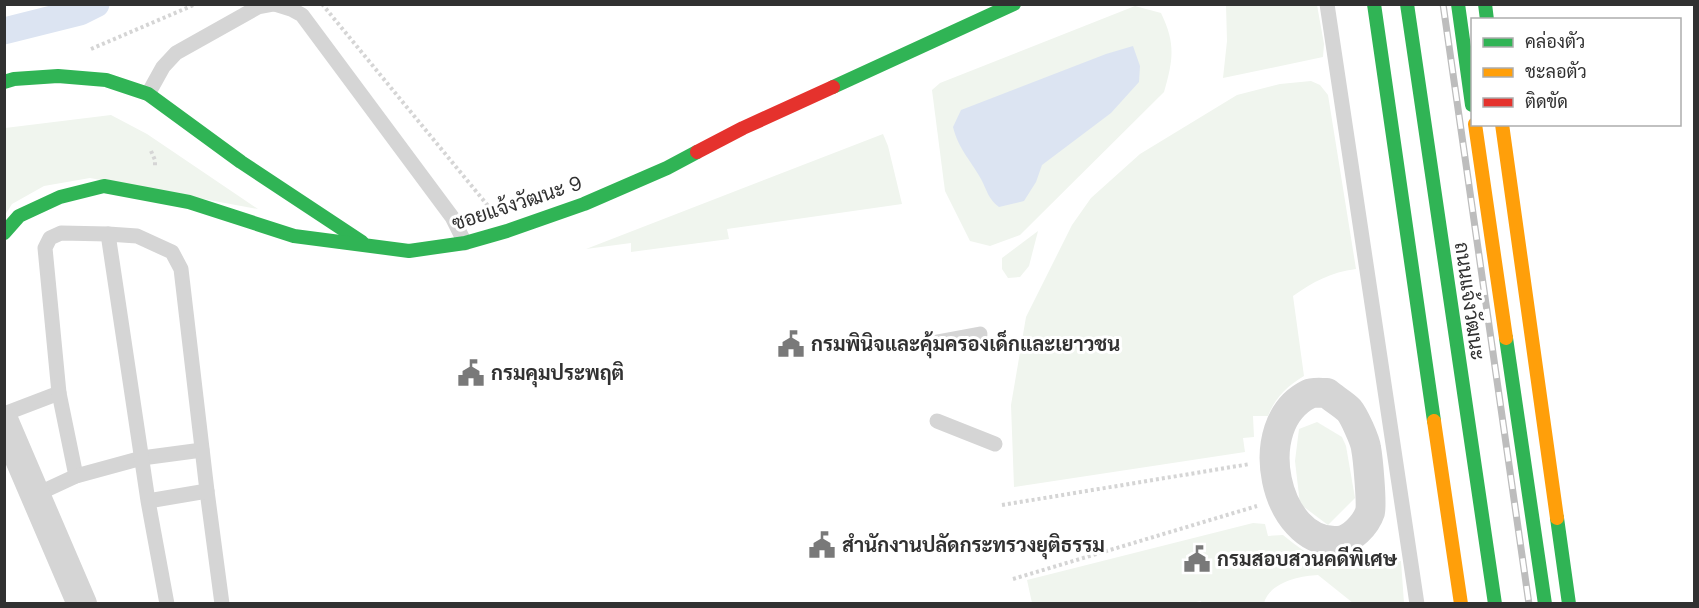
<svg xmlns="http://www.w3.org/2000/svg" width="1699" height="608" viewBox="0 0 1699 608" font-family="'DM Sans',Sarabun,sans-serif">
<rect width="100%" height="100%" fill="#fff"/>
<!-- green -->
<g fill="#f0f5ee">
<polygon points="1226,5 1317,5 1324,44 1323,57 1223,78 1227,41"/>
<path d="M 1135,6 L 1161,13 C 1176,44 1173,60 1164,92 L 1020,235 L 990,246 L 970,241 L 945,191 L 932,90 L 940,83 Z"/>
<path d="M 1311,81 L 1320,85 L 1328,95 L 1356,269 C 1331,272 1313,282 1293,296 L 1304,376 C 1287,386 1275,398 1268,416 L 1253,416 L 1254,437 L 1243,438 L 1245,452 L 1014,487 L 1011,405 L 1026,317 L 1072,225 L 1091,198 L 1140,154 L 1237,95 L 1280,84 Z"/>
<polygon points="111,115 147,134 258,209 90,178 44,186 12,204 5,215 5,128"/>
<polygon points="883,134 888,146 902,204 727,229 729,239 631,252 631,243 586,249"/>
<polygon points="1038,231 1029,266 1020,277 1008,278 1002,269 1002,258"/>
<polygon points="1317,422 1342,437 1346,446 1355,498 1328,525 1300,504 1295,461 1299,429"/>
<path d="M 1253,523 L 1265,524 L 1268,536 L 1283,535 C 1327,571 1346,572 1401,561 L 1404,603 L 1353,603 L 1318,575 C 1300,576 1270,582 1264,603 L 1202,604 L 1201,601 L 1186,604 L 1032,603 L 1027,580 Z"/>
</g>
<!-- water -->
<path fill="#dce4f2" d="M 1133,46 L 1140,66 L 1139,82 L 1111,113 L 1042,165 L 1036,182 L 1024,201 L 999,207 C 988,199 987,190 981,179 C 970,159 959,150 953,127 L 961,110 L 1106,54 Z"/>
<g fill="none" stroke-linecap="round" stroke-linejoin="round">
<!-- canal -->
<polyline stroke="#dce4f2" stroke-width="27" points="4,31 80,12 96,4"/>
<!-- path -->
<g stroke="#d5d5d5" stroke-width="4" stroke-dasharray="3 3" stroke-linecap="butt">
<polyline points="322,4 489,207"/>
<polyline points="91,49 196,4"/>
<polyline points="151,151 155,160 155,167"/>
<polyline points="1002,505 1250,464"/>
<polyline points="1013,579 1257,506"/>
</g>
<!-- lane -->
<g stroke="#d5d5d5" stroke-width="15">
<polyline points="275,4 291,9 302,15 452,217 465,243"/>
<polyline points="1327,4 1417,604"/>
<polyline points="148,94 163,67 176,53 258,7 274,4"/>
<polyline points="926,344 980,334"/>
<polyline points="4,414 59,393"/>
<polyline points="937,421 995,444"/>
<polyline points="76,476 59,393 45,248 50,238 61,233 108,234"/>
<polyline points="207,491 222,604"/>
<polyline points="35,495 76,476 142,458 202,450"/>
<polyline points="148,501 207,491 181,269 172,252 137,236 108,234 148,501 167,604"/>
</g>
<!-- street -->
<g stroke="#d5d5d5" stroke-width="30">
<path d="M 1327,393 C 1334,399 1343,404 1349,410 C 1354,416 1365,440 1366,448 C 1368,458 1372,504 1370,512 C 1366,524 1351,541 1337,541 C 1275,544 1248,424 1309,394 C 1313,392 1321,393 1327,393 Z"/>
<polyline points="4,422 82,604"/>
</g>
<!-- fast -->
<g stroke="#30b455" stroke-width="14">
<polyline points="1374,4 1434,421"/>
<polyline points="1407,4 1495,604"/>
<polyline points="1485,4 1487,20"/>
<polyline points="4,82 14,79 58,76 106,80 148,94 241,162 362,242"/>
<polyline points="833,87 1014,4"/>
<polyline points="4,233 19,216 60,197 104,186 189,202 294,236 409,251 465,243 507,231 584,204 667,168 697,152"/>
<polyline points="1506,338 1545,604"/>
<polyline points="1557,518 1569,604"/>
</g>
<!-- slow -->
<g stroke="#ff9f0a" stroke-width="14">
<polyline points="1475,124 1506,338"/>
<polyline points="1502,124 1557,518"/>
<polyline points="1434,421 1461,604"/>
</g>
<!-- jam -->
<polyline stroke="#e5322d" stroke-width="14" points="697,152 743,128 833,87"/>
<defs>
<polyline id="rail" points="1443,4 1529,604"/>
</defs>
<!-- rail casing -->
<use href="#rail" stroke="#bdbdbd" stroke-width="7"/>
<!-- rail -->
<use href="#rail" stroke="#fff" stroke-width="4.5" stroke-dasharray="14" stroke-linecap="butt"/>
<!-- fast-bridge -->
<polyline stroke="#30b455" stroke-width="14" points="1458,4 1472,105"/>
</g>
<!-- icons -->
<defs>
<symbol id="civic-bare" viewBox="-9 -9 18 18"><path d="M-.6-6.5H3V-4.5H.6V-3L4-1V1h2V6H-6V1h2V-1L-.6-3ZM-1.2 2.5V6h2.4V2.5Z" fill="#797979" stroke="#fff" stroke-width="2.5" paint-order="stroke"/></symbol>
</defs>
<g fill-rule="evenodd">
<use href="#civic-bare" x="772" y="325" width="38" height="38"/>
<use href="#civic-bare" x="452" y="354" width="38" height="38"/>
<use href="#civic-bare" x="803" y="526" width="38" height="38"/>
<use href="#civic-bare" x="1178" y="540" width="38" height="38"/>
</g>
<g text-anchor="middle" stroke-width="6" stroke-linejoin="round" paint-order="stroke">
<!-- street labels -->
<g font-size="20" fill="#313131" stroke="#fff">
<text transform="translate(517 203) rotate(-18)" y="7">ซอยแจ้งวัฒนะ 9</text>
<text transform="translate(1470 301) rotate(82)" y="7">ถนนแจ้งวัฒนะ</text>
</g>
<!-- poi labels -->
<g font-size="20" font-weight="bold" fill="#313131" stroke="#fff" text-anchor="start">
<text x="811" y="351">กรมพินิจและคุ้มครองเด็กและเยาวชน</text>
<text x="491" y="380">กรมคุมประพฤติ</text>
<text x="842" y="552">สำนักงานปลัดกระทรวงยุติธรรม</text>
<text x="1217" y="566">กรมสอบสวนคดีพิเศษ</text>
</g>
</g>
<!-- border -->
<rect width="1699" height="608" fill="none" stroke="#313131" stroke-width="12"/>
<!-- legend -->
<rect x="1471" y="18" width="210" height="108" fill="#ffffff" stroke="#adadad" stroke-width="1.5"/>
<rect x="1483" y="38" width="30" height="9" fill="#30b455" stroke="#adadad" stroke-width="1.5"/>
<text x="1525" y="48" font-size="18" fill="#313131">คล่องตัว</text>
<rect x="1483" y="68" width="30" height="9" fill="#ff9f0a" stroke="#adadad" stroke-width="1.5"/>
<text x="1525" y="78" font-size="18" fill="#313131">ชะลอตัว</text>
<rect x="1483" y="98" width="30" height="9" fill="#e5322d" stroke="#adadad" stroke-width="1.5"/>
<text x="1525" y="108" font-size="18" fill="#313131">ติดขัด</text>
</svg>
